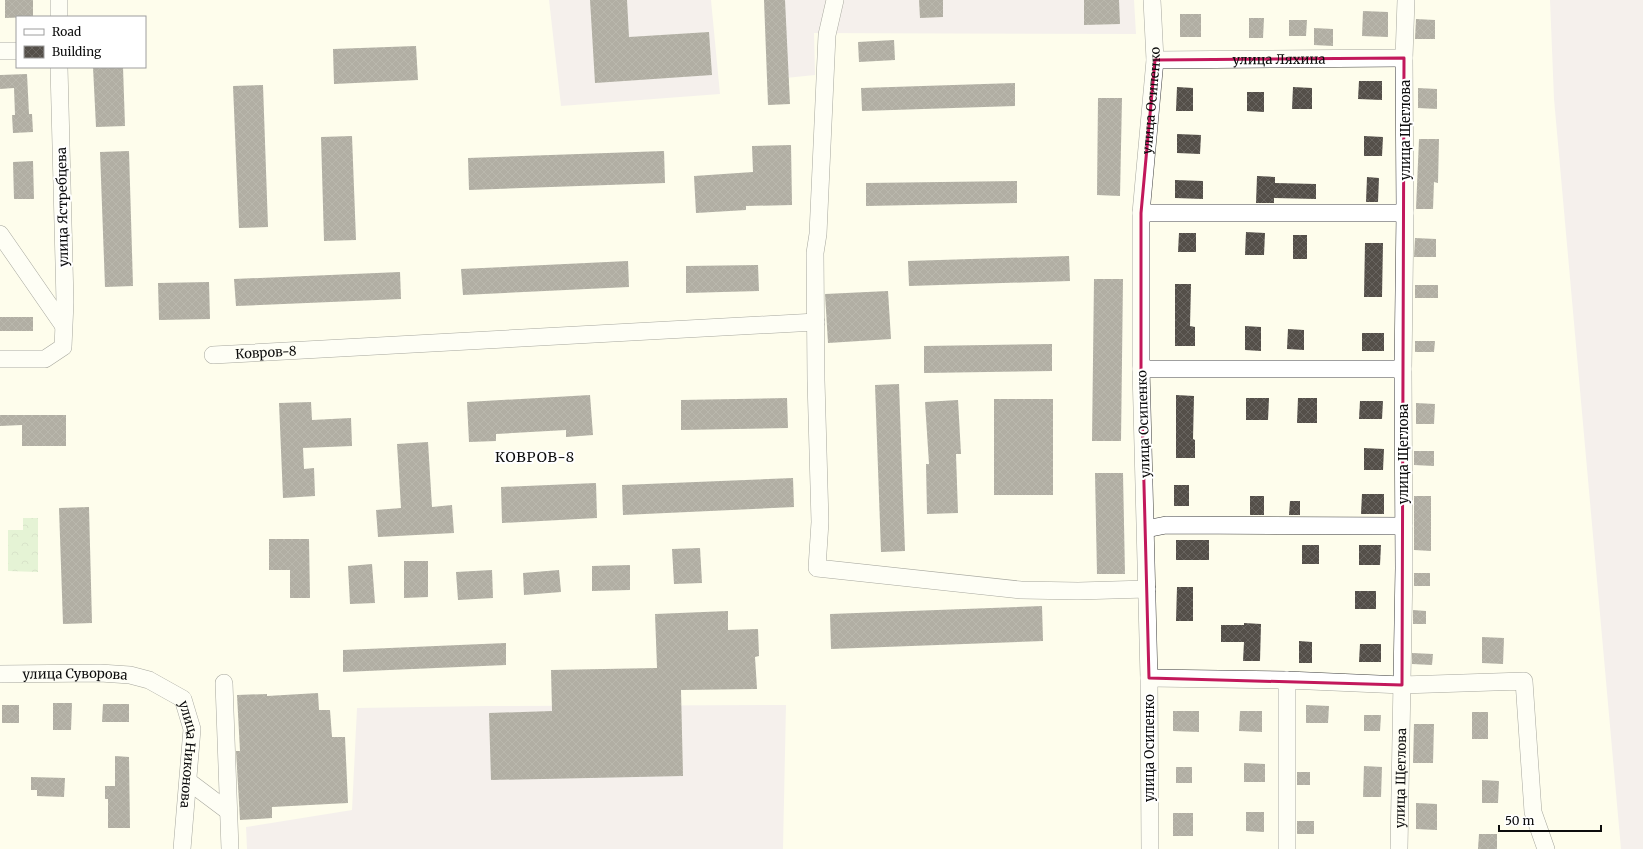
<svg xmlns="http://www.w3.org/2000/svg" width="1643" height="849" viewBox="0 0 1643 849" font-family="Merriweather,serif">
<defs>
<pattern id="park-crowns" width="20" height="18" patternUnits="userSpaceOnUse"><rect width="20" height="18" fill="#c8e6b8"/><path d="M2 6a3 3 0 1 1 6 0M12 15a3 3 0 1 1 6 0" fill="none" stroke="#abc49d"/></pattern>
<pattern id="building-cross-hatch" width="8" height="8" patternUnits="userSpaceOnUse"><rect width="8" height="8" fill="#544f49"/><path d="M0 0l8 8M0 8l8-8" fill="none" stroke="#68645f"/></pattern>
</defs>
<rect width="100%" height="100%" fill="#fefdec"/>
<!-- industrial -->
<g fill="#ebe1ea">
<polygon points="549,0 711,0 720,94 561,106"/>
<polygon points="768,0 1134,0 1136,34 814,33 815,75 776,79"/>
<polygon points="1550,0 1643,0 1643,849 1621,849 1554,99"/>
<polygon points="786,705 783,849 247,849 246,827 352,810 357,708 486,706"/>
</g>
<!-- park -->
<polygon fill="url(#park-crowns)" points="23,518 38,518 38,572 8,571 8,530 23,530"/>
<!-- building -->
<g fill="url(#building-cross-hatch)">
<polygon points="5,0 33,0 33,17 5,18"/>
<polygon points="590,0 627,0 629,37 709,32 712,75 595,83"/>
<polygon points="764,0 785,0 790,104 768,105"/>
<polygon points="919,0 943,0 943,17 920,18"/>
<polygon points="1084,0 1119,0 1120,24 1084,25"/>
<polygon points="1363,11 1388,12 1388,37 1362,36"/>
<rect x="1180" y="14" width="21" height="23"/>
<polygon points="1249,18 1264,18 1263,38 1249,38"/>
<polygon points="1416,19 1435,20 1435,39 1415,39"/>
<polygon points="1289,20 1307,20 1306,36 1289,36"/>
<polygon points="1314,28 1333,29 1333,46 1314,45"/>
<polygon points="894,40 895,60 859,62 858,42"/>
<polygon points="416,46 418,80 334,84 333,49"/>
<polygon points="93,67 123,67 125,126 96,127"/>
<polygon points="27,74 29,114 32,114 33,132 13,133 12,115 15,115 14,88 0,89 0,75"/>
<polygon points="1359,81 1382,81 1382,100 1358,99"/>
<polygon points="1015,83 1015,106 862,111 861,88"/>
<polygon points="263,85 268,227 239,228 233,86"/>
<polygon points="1177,87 1193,88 1193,111 1176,111"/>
<polygon points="1293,87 1312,88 1312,109 1292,109"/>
<polygon points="1418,88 1437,89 1437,109 1418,108"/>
<polygon points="1247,92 1264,92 1264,112 1247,111"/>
<polygon points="1098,98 1122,98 1120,196 1097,195"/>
<polygon points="1177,134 1201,135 1200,154 1177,153"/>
<polygon points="352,136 356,240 324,241 321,137"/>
<polygon points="1364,136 1383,137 1382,156 1364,156"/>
<polygon points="1419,139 1439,139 1438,183 1434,182 1433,209 1416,209"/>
<polygon points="791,145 792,205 746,206 746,210 696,213 694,176 753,172 752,146"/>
<polygon points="129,151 133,286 105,287 100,152"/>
<polygon points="664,151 665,183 469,190 468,158"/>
<polygon points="33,161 34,199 14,199 13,162"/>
<polygon points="1257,176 1275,177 1275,183 1316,184 1316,199 1274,198 1274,203 1256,203"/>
<polygon points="1367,177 1379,178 1378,202 1366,202"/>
<polygon points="1175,180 1203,181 1203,199 1175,198"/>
<polygon points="1017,181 1017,203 866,206 866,183"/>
<polygon points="1246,232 1265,233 1264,255 1245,255"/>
<polygon points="1179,233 1196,233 1196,252 1178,252"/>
<rect x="1293" y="235" width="14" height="24"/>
<polygon points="1415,238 1436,239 1436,257 1414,257"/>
<polygon points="1365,243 1383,243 1382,297 1364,297"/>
<polygon points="1069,256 1070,281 909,286 908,261"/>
<polygon points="628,261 629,287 463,295 461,269"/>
<polygon points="758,265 759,291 686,293 686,266"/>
<polygon points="400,272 401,299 236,306 234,279"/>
<polygon points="1094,279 1123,279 1121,441 1092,441"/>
<polygon points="209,282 210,319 159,320 158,283"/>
<polygon points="1175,284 1191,284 1190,326 1195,327 1195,346 1175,346"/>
<rect x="1415" y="285" width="23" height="13"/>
<polygon points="888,291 891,339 828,343 825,294"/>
<rect x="0" y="317" width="33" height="14"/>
<polygon points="1245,326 1261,327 1261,351 1245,350"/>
<polygon points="1288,329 1304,330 1304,350 1287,349"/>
<rect x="1362" y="333" width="22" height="18"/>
<polygon points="1415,341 1435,341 1434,352 1415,352"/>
<polygon points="1052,344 1052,371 924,373 924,346"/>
<polygon points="899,384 905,551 881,552 875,385"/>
<polygon points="590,395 593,435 566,437 566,430 496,434 496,441 469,442 467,402"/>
<polygon points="1176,395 1194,396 1193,439 1195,440 1195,458 1176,458"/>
<polygon points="787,398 788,428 681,430 681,400"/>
<polygon points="1246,398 1269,398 1268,420 1246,420"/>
<polygon points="1298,398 1317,398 1317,423 1297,423"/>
<rect x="994" y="399" width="59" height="96"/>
<polygon points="958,400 961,454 956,454 958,513 927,514 926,464 929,464 925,402"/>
<polygon points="1360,401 1383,401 1382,419 1359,419"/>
<polygon points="311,402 312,420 351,418 352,446 303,448 304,469 314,468 315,496 283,498 279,403"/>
<polygon points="1416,403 1435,404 1434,424 1416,424"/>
<polygon points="0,415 66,415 66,446 22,446 22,425 0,426"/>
<polygon points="428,442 432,507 452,505 454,533 378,537 376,510 401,508 397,444"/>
<polygon points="1364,448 1384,449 1383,470 1364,470"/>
<polygon points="1414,451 1434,451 1434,466 1414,465"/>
<polygon points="1095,473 1123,473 1125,574 1097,574"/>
<polygon points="793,478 794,507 623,515 622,485"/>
<polygon points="596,483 597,518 502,523 501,487"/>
<rect x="1174" y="485" width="15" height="21"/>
<polygon points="1362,494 1384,494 1384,514 1361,514"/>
<rect x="1250" y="496" width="14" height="19"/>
<polygon points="1414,496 1431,496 1431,551 1414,550"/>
<polygon points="1290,501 1300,501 1300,515 1289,515"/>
<polygon points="89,507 92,623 63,624 59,508"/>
<polygon points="269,539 309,539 310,598 290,598 290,570 269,570"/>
<rect x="1176" y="540" width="33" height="20"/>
<rect x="1302" y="545" width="17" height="19"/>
<polygon points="1359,545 1381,545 1380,565 1359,565"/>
<polygon points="700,548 702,583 674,584 672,549"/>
<polygon points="404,561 428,561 428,597 404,598"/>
<polygon points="372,564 375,603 350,604 348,566"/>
<polygon points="630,565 630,590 592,591 592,566"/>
<polygon points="492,570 493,598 458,600 456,572"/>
<polygon points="559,570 561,592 524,595 523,573"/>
<rect x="1414" y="573" width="16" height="13"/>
<polygon points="1177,587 1193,587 1193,621 1176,621"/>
<rect x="1355" y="591" width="21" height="18"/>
<polygon points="1042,606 1043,641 831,649 830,614"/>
<polygon points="1413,610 1426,611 1426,624 1413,624"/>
<polygon points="728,611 728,630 758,629 759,656 755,657 757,689 681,690 683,776 491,780 489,713 552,711 551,670 657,668 655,614"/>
<polygon points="1244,623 1261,624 1260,661 1243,661 1244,642 1221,642 1221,625 1244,625"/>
<polygon points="1482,637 1504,638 1503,664 1482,663"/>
<polygon points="1299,641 1312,642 1312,663 1299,663"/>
<polygon points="506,643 506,665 343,672 343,650"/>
<polygon points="1360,644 1381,644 1381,662 1359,662"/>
<polygon points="1412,653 1433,654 1432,665 1412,664"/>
<polygon points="318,693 319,710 330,710 332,737 345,737 348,803 272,807 272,818 240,820 236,751 240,751 237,695 267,694 267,696"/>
<polygon points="53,703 72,703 71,730 53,730"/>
<polygon points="103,704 129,704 129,722 102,722"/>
<rect x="2" y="705" width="17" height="18"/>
<polygon points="1306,705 1329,706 1328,723 1306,723"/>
<polygon points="1173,711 1199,711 1199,732 1173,731"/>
<polygon points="1240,711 1262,711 1262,732 1239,731"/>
<rect x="1472" y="712" width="16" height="27"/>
<polygon points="1364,715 1381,715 1380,731 1364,731"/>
<polygon points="1414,724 1434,724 1433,763 1413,763"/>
<polygon points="115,756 129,757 130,828 108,828 108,799 105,799 105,786 115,786"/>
<polygon points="1244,763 1265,764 1265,782 1244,782"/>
<polygon points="1364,766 1382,767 1381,797 1363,797"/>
<rect x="1176" y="767" width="16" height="16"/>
<rect x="1297" y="772" width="13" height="13"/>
<polygon points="31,777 65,778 64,797 37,796 37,790 31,790"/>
<polygon points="1482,780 1499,781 1498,803 1482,803"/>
<polygon points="1416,803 1437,804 1437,830 1416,829"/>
<polygon points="1246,812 1264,812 1264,832 1246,831"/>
<rect x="1173" y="813" width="20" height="23"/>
<rect x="1297" y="821" width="17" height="13"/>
<polygon points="1479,834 1497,834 1497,849 1478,849"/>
</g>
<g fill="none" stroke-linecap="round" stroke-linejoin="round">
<defs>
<g id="minor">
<polyline points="835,0 827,35 818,234 815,253 816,380 820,522 817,568 1021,590 1078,591 1147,589"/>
<polyline points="59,17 59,0"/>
<polyline points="0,51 17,51"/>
<path id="s1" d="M 1155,60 L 1404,58"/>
<polyline points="1141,213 1405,213"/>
<polyline points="0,234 63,325"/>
<path id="s2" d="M 213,355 L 816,322"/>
<polyline points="0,359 45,359 63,347 65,302 59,67"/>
<polyline points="1141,369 1403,369"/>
<polyline points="1146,529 1166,525 1404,526"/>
<path id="s3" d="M 0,674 L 100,673 L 130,675 L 149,680 L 183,699 L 192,729 L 182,849"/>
<polyline points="1149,678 1287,680"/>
<polyline points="224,683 230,849"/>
<polyline points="188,781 228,811"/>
<path id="s4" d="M 1150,849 L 1149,678 L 1141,369 L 1141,213 L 1155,60 L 1152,0"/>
<polyline points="1287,849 1287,680 1402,685 1524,681 1533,812 1546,849"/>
<path id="s5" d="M 1399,849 L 1404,568 L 1403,369 L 1405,213 L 1404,58 L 1406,0"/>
</g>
</defs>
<!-- minor casing -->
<use href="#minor" stroke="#3f3f3f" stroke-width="18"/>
<!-- minor -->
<use href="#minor" stroke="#fff" stroke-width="17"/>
</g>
<!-- marked area -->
<path d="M0 0H1643V849H0ZM 1404,58 L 1402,685 L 1149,678 L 1141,369 L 1141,213 L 1155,60 Z" fill="#fefdec" fill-opacity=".55" fill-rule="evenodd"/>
<path fill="none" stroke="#c2185b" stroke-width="3" stroke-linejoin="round" d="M 1404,58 L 1402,685 L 1149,678 L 1141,369 L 1141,213 L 1155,60 Z"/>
<g text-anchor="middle" stroke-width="4" stroke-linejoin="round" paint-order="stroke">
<!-- street labels -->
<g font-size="13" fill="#0c0c0c" stroke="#fff">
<text dy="5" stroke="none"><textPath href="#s1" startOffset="124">улица Ляхина</textPath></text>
<text dy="5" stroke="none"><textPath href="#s4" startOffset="749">улица Осипенко</textPath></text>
<text transform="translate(1405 130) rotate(-90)" y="5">улица Щеглова</text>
<text transform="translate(62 207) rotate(-91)" y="5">улица Ястребцева</text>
<text dy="5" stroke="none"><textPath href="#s2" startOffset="53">Ковров-8</textPath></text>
<text transform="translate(1143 424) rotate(-92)" y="5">улица Осипенко</text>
<text transform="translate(1403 454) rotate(-90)" y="5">улица Щеглова</text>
<text dy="5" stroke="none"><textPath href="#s3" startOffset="75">улица Суворова</textPath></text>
<text transform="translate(1149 748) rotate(-90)" y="5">улица Осипенко</text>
<text dy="5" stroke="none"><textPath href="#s3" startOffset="245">улица Никонова</textPath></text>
<text dy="5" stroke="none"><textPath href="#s5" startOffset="71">улица Щеглова</textPath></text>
</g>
<!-- neighbourhood labels -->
<g font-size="14" letter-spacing="1" fill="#0c0c0c" stroke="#fff">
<text x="535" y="462">КОВРОВ-8</text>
</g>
</g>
<!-- legend -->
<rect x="16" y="16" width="130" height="52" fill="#ffffff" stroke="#9e9e9e"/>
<rect x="24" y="29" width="20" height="6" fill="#ffffff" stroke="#9e9e9e"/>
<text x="52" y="36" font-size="12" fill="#0c0c0c">Road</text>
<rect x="24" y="46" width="20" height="12" fill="url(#building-cross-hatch)" stroke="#9e9e9e"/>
<text x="52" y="56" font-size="12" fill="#0c0c0c">Building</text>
<!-- scale -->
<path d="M1499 825v6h102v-6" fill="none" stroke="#0c0c0c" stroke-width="2"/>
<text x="1505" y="825" font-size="12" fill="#0c0c0c" stroke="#ffffff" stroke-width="3" paint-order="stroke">50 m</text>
</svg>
